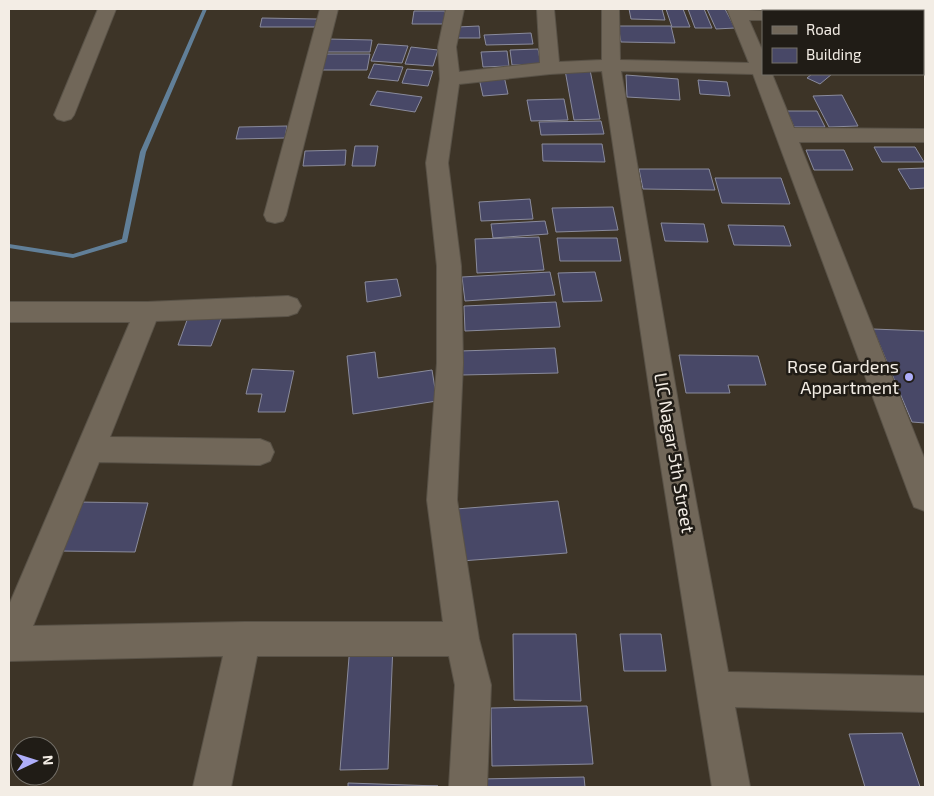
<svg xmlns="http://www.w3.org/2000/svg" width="934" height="796" viewBox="0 0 934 796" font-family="'Exo 2',sans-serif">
<rect width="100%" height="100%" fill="#3d3427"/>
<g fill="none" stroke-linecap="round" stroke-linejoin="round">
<!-- stream -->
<polygon fill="#617f98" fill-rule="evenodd" points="203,9 207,9 146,152 127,242 73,258 9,248 9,244 73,254 122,239 140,152"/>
</g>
<!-- building -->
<g fill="#484867" stroke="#8a8b9c">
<polygon points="629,9 662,9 665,20 631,19"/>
<polygon points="666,9 683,9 690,27 672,27"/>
<polygon points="688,9 704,9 712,28 695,28"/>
<polygon points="707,9 725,9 735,28 716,29"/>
<polygon points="825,9 864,9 865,11 826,11"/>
<polygon points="414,11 445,11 444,24 412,24"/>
<polygon points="262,18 317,19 315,27 260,27"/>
<polygon points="479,26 480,38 457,38 457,27"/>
<polygon points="618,26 671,26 675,43 621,42"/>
<polygon points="531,33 533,44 486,45 484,35"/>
<polygon points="328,39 372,40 370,52 326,52"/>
<polygon points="378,44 408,46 402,63 371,61"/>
<polygon points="411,47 438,50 433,66 405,64"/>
<polygon points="538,49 541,64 512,65 510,50"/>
<polygon points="507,51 509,66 483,67 481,52"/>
<polygon points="325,54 370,54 367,70 321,70"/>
<polygon points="374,64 403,67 398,81 368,78"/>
<polygon points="407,69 433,71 428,86 402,83"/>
<polygon points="565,70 590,70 600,119 574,120"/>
<polygon points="812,74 832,74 820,84 807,78"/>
<polygon points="626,75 678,79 680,100 627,97"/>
<polygon points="504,76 508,94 483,96 479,78"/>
<polygon points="698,80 727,82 730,96 700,94"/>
<polygon points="377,91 422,97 415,112 370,105"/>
<polygon points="842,95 858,126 829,127 813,96"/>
<polygon points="564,99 568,120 531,121 527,100"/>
<polygon points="787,111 817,111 825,127 794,127"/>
<polygon points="601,121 604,134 541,135 539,122"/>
<polygon points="287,126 285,138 236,139 239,127"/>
<polygon points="542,144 602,144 605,162 543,161"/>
<polygon points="355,146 378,146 375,166 352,166"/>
<polygon points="874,147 915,147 924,162 882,162"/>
<polygon points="346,150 345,165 303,166 305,151"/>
<polygon points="806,150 844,150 853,170 814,170"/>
<polygon points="925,168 925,188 910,189 898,169"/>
<polygon points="639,169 709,169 715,190 643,189"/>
<polygon points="715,178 781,178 790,204 722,203"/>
<polygon points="530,199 533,219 481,221 479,202"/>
<polygon points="613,207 618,230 556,232 552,208"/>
<polygon points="545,221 548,234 493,238 491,224"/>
<polygon points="661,223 704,224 708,242 665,241"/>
<polygon points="728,225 784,226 791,246 734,245"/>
<polygon points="539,237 544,270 477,273 475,239"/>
<polygon points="557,238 617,238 621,261 560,261"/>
<polygon points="550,272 555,295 465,301 462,277"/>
<polygon points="595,272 602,301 563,302 558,273"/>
<polygon points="397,279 401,296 367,302 365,282"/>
<polygon points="556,302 560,327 465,331 464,306"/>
<polygon points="190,312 223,314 211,346 178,345"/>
<polygon points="873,329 925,331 925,423 912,422"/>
<polygon points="555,348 558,373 461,375 460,351"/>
<polygon points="375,352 378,378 432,370 437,401 353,414 347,356"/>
<polygon points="679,355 758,356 766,385 728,385 730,393 686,393"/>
<polygon points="252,369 294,371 285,412 258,412 262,394 246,394"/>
<polygon points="558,501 567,553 461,561 456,509"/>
<polygon points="77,502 148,503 135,552 60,551"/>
<polygon points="513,634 576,634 581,701 514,700"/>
<polygon points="620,634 661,634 666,671 624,671"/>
<polygon points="393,644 388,769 340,770 350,645"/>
<polygon points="587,706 593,764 492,766 491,708"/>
<polygon points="902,733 920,787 865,787 849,734"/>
<polygon points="584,777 585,787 479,787 479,779"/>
<polygon points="348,783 438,786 348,787"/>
</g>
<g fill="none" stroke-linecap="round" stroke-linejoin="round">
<defs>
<g id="minor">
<polygon points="98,9 116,9 74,115 71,119 64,121 57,119 54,115"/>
<polygon points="320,9 338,9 286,215 283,221 275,223 267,221 264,215"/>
<polygon points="446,9 464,9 456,47 459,72 540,63 537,9 554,9 559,62 602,60 602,9 619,9 620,60 749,63 727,9 769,11 763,11 763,20 749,20 763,52 763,74 772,74 794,128 925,129 925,142 799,142 925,460 925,511 914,507 910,497 753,74 621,71 686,448 728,672 925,676 925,712 735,707 750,787 712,787 658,448 602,71 550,74 459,84 448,163 461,266 463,363 457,500 479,639 491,685 487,787 449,787 455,685 449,656 257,656 231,787 193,787 223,656 9,661 9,605 130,322 9,322 9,302 147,302 288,296 297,299 301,306 297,313 288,316 156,321 110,437 260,439 270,443 274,452 270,461 260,465 99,462 33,626 244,622 443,622 427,500 437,363 437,266 426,163 440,79 438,47"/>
<polygon points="921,11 925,11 925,25 923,25 923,11"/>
</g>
</defs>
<!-- minor casing -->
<use href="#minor" stroke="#595247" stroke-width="2"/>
<!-- minor -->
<use href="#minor" fill="#716759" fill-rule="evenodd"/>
</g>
<!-- markers -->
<circle fill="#aeaefa" stroke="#201c16" stroke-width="2" cx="909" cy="377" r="5"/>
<g text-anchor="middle" stroke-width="5" stroke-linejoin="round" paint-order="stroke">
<!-- poi labels -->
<g font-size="18" fill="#f3ede5" stroke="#201c16" text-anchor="end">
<text x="899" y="373">Rose Gardens<tspan x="899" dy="21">Appartment</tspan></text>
</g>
<!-- street labels -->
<g font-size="18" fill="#f3ede5" stroke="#201c16">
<text transform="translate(674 453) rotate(80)" y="6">LIC Nagar 5th Street</text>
</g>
</g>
<!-- border -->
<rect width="934" height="796" fill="none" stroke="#f3ede5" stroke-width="20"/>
<!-- legend -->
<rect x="762" y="10" width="162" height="65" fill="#201c16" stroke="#747069"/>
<rect x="772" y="26" width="25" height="8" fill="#716759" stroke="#747069"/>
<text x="806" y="35" font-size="15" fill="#f3ede5">Road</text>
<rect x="772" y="48" width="25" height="15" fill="#484867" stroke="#747069"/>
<text x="806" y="60" font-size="15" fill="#f3ede5">Building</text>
<!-- north arrow -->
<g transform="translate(35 761) rotate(86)"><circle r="24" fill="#201c16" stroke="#747069"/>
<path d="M0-4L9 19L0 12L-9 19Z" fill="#aeaefa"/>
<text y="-8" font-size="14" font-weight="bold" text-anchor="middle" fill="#f3ede5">N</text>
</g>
</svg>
